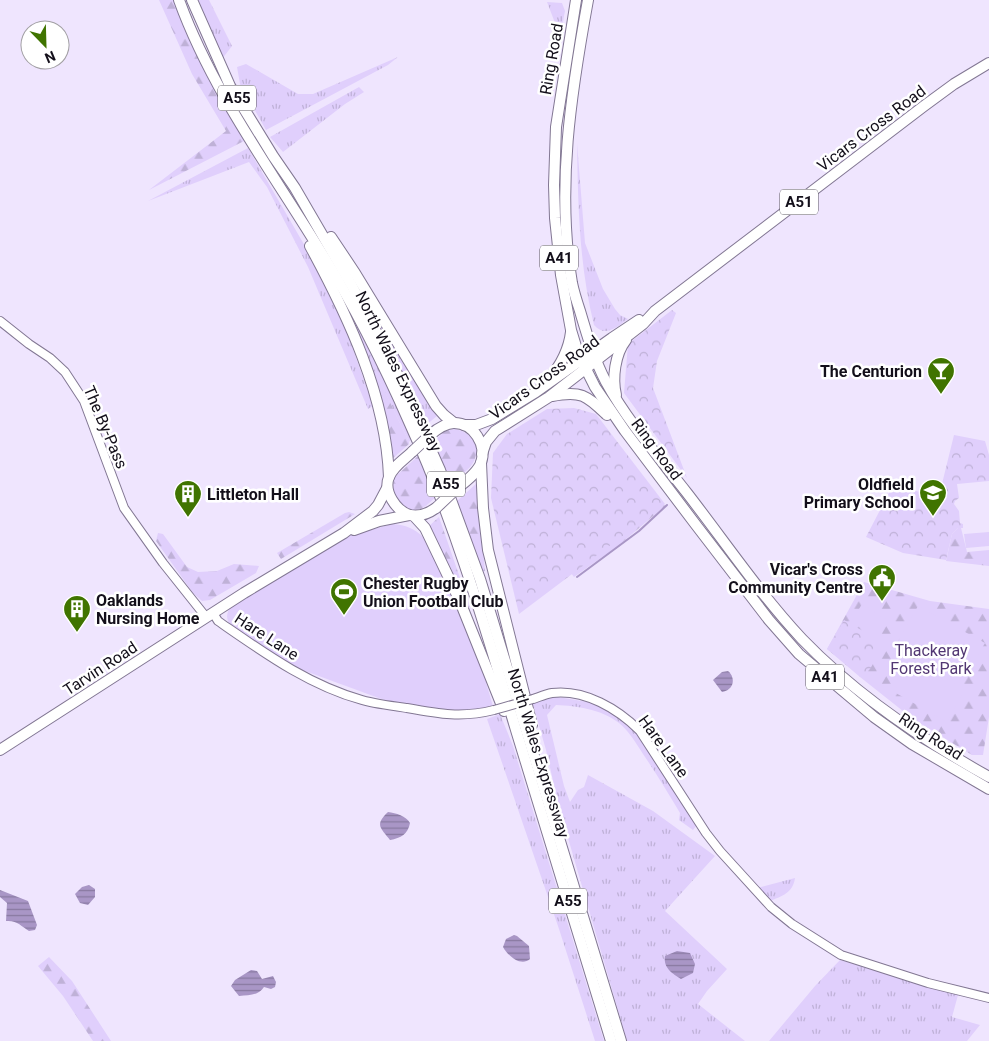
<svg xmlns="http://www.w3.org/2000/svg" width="989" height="1041" viewBox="0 0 989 1041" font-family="Roboto,sans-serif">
<defs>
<pattern id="grass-tufts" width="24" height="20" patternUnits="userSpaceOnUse" patternTransform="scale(1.25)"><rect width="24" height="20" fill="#e0cffc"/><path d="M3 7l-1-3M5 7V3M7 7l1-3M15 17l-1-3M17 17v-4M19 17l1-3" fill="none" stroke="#bfb1d7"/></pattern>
<pattern id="forest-firs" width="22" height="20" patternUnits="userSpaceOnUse" patternTransform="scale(1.25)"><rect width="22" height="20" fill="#e0cffc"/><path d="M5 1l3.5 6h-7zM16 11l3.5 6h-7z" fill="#bfb1d7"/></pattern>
<pattern id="park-crowns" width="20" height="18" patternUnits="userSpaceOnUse" patternTransform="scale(1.25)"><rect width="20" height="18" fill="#e0cffc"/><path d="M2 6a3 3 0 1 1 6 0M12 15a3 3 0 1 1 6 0" fill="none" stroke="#bfb1d7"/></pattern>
<pattern id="water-rules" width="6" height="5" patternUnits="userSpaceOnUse" patternTransform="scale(1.25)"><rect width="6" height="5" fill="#a996c6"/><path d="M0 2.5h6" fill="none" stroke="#8879a0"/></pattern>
</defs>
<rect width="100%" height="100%" fill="#efe5fe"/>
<!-- grass -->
<g fill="url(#grass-tufts)">
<polygon points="198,0 209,0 232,46 222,59"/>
<polygon points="547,2 562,3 565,11 560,36"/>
<polygon points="398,57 388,65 266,130 240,84 237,67 246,64 298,94 313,94"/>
<polygon points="359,87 364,92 345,104 283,152 270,137"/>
<path d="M 577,143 L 585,243 L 603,289 L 615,309 L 620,315 L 628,319 C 617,327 605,338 594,325 C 579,265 578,204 577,143 Z"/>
<polygon points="248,148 309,253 347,332 373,406 368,409 308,267 267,187 249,162 148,201"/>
<polygon points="354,276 437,416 426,425 399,366 351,278"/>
<polygon points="334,281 382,375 411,439 409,442 367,355"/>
<path d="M 558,697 L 594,703 L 613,713 L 633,729 L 697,825 L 693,830 L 679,820 L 680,813 C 668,793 656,773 643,754 C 636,743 629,731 619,723 C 601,709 577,706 556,705 L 547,715 L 564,786 L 570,802 L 578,790 L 584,787 L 588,775 L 653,811 L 715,856 L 665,911 L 727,969 L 707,991 L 698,1004 L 745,1041 L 627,1041 L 559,807 L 546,750 L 532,701 Z"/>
<polygon points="500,714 513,746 604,1041 595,1041 559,929 487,719"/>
<path d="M 795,878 C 793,893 782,896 770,901 L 757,888 Z"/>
<polygon points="840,960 958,995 952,1017 980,1025 967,1041 769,1041 815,986"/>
</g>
<!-- forest -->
<g fill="url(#forest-firs)">
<polygon points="159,0 175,0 200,61 244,141 149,190 226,131 192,74"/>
<polygon points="367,354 409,442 409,444 391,460 385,412 365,355"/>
<path d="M 455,429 C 470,432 482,444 474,461 C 470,470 458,477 451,483 L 434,441 L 445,431 Z"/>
<path d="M 418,456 L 436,497 C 431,501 426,507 420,509 C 402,516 388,491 395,477 Z"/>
<polygon points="477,483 485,571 482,572 457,501"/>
<polygon points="658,498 665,506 618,546 574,577 571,573"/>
<polygon points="349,512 355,514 281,559 277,553 345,513"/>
<polygon points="439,517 470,607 468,608 452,571 429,526"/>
<polygon points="958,528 961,528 967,552 989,550 989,566 946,561 952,534"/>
<polygon points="158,533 163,534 187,567 198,572 217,571 234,564 259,566 256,573 210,600 202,601 193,593 156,541"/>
<polygon points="864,582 930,601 989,609 989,717 983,755 972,755 913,719 860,677 827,649"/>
<polygon points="49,957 72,981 111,1041 93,1041 63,996 38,966"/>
</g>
<!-- park -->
<g fill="url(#park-crowns)">
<polygon points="672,310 676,313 657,361 653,388 687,478 624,393 628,344"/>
<polygon points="574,408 596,414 665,504 519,614 491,498 493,453 507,434 547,409"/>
<polygon points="954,435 985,441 989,455 989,481 957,484 959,498 955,501 954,504 959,511 960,523 963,524 963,528 958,528 952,534 946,560 903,553 866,537 890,491 884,488 887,480 916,491 939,496"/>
<polygon points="844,620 875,638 874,640 883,646 870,669 865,673 857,673 827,649"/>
</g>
<!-- garden -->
<g fill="#e0cffc">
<path d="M 392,524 C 406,525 414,528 424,538 L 460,612 L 479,658 L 494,710 L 481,713 L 406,708 L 286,664 L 230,626 C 226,618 226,613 231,606 L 349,536 Z"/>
<polygon points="989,532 989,546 966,548 964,534"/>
<polygon points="862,604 887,620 876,637 851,622"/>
<polygon points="918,606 985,643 962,683 896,645"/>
<polygon points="913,659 965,689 947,722 894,692"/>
</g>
<!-- water -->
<g fill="url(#water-rules)">
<path d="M 728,671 C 736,678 734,690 722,692 L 713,680 L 722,672 Z"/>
<path d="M 388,812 C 396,813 406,816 410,823 C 408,834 401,838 390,840 C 381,828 374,825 388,812 Z"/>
<polygon points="89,885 95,889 95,897 88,905 80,903 75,894 82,887"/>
<path d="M 0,890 L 28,901 L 37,925 L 35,930 L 29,931 C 21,926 17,920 6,921 L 7,903 L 0,897 Z"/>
<path d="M 514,935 L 517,936 L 529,946 L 530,959 C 521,967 508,956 503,947 L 506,939 Z"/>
<path d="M 677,951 L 690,953 L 695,964 L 693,973 L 681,979 C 673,974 663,968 665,956 Z"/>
<path d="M 251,970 L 257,971 L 262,979 L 273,976 L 276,982 L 275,987 L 271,989 L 264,987 C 258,996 249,995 239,996 L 231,986 L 235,980 Z"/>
</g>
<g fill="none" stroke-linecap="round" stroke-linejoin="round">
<!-- stream -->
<polyline stroke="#a996c6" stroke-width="2" points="577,577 639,531 667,505"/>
<defs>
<g id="tertiary">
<polyline points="0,321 29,344 50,358 65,372 84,401 124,508 163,563 206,617"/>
<path d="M 213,613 L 218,621 C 263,652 308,685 362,700 C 376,704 392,706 407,708 C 440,714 462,718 494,710"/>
<path d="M 533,699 C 539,697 546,694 552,693 C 585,689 618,709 640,731 L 706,833 L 720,851 L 771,907 L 792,924 L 841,955 L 928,983 L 989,998"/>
</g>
<g id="trunk">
<path d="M 179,0 C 212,91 271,170 321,252 C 355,307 384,365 410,424 C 455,523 485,627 516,730 C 548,834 579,937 611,1041"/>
<polyline points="192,0 230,86 273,156 295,188 352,286 390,358 440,470 480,579 621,1041"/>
<polyline points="576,0 556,127 554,185 555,218 561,275 571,330 578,353 595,387 625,431 696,525 769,620 799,654 874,717 912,744 989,789"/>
<path d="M 588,0 C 571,93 556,189 572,283 C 574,293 577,302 580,311 C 587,335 594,359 606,382 C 628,422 659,457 687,493 C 725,542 760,594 802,639 C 856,695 921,739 989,777"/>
<polyline points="331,237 355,273 436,406 444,415 454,423"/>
<path d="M 310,246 C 348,316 386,396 389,477"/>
<path d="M 549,379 C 560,366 569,349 571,332"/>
<path d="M 616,395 C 612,378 615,354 626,340"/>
<path d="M 552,396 C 582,390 587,396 607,415"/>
<polyline points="464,425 476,425 492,419 536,392 612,338 639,320"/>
<path d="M 430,435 C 437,429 445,423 454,423 C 474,423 487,445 481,463 C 477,474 462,484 454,491"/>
<path d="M 413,451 C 405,459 393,466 389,477 C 383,491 396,511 410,515 C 419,517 429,513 436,508"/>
<polyline points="482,454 486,442 495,431 549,397 643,324 655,311 924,106 954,84 989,63"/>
<polyline points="481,463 483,508 488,550 532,725"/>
<polyline points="414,516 425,528 459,599 504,711"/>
<polyline points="354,530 379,521 409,515"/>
<polyline points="0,750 244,593 344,533 373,511 378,505 387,488"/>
</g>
</defs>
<!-- tertiary casing -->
<use href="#tertiary" stroke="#827793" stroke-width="10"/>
<!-- trunk casing -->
<use href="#trunk" stroke="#827793" stroke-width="12"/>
<!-- tertiary -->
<use href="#tertiary" stroke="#fff" stroke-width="8"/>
<!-- trunk -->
<use href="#trunk" stroke="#fff" stroke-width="10"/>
<defs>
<polyline id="tertiary-bridge" points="494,710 533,699"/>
<g id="trunk-bridge">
<polyline points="413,451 430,435"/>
<polyline points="436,508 454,491"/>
</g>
</defs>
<!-- tertiary-bridge casing -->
<use href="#tertiary-bridge" stroke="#827793" stroke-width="10" stroke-linecap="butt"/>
<!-- trunk-bridge casing -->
<use href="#trunk-bridge" stroke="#827793" stroke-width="12" stroke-linecap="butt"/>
<!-- tertiary-bridge -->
<use href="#tertiary-bridge" stroke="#fff" stroke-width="8"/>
<!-- trunk-bridge -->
<use href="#trunk-bridge" stroke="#fff" stroke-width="10"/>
</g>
<!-- icons -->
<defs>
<symbol id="bar-pin" viewBox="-11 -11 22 30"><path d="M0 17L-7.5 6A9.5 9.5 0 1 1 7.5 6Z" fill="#407400" stroke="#fff"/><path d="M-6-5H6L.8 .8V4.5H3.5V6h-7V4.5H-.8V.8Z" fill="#fff"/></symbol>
<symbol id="school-pin" viewBox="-11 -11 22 30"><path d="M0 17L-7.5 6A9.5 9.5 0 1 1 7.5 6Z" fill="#407400" stroke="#fff"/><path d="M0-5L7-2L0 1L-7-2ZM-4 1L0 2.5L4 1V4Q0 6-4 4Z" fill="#fff"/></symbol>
<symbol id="building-pin" viewBox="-11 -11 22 30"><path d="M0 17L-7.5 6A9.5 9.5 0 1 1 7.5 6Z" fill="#407400" stroke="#fff"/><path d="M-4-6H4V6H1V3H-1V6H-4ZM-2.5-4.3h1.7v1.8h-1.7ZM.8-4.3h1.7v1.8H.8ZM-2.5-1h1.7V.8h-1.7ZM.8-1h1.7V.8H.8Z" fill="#fff"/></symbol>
<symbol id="civic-pin" viewBox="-11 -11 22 30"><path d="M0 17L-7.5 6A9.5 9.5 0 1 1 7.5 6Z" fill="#407400" stroke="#fff"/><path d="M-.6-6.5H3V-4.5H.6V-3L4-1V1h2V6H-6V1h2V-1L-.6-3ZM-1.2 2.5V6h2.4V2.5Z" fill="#fff"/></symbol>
<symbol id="stadium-pin" viewBox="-11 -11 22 30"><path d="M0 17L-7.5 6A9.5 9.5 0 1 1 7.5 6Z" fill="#407400" stroke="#fff"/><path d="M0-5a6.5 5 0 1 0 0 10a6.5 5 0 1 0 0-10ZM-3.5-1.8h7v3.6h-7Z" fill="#fff"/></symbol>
</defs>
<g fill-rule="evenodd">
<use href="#bar-pin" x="925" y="355" width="32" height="43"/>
<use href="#school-pin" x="917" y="477" width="32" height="43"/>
<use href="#building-pin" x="172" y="478" width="32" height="43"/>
<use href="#civic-pin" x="866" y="562" width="32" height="43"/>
<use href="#stadium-pin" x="328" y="576" width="32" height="43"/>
<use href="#building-pin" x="61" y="593" width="32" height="43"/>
</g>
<g text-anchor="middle" stroke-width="5" stroke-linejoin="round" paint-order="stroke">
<!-- shield labels -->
<g fill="#fff" stroke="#5a575f" stroke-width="1">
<rect x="218" y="85.5" width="38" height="25" rx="4"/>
<rect x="780" y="189.5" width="38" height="25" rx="4"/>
<rect x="540" y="245.5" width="38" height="25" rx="4"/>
<rect x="427" y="471.5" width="38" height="25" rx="4"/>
<rect x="806" y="664.5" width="38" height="25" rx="4"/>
<rect x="549" y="888.5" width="38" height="25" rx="4"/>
</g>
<g font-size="15" font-weight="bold" fill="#130f1a">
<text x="237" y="103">A55</text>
<text x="799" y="207">A51</text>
<text x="559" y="263">A41</text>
<text x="446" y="489">A55</text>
<text x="825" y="682">A41</text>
<text x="568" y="906">A55</text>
</g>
<!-- street labels -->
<g font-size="16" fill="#130f1a" stroke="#fff">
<text transform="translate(551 59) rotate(-80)" y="6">Ring Road</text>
<text transform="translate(871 128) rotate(-37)" y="6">Vicars Cross Road</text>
<text transform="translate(399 371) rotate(64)" y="6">North Wales Expressway</text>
<text transform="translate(544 377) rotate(-36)" y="6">Vicars Cross Road</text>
<text transform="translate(106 427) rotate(67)" y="6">The By-Pass</text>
<text transform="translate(657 449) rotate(53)" y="6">Ring Road</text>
<text transform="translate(267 636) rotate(33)" y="6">Hare Lane</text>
<text transform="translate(100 668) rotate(-33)" y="6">Tarvin Road</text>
<text transform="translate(931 736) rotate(33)" y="6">Ring Road</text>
<text transform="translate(664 746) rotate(54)" y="6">Hare Lane</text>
<text transform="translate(539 753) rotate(73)" y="6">North Wales Expressway</text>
</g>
<!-- poi labels -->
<g font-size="16" font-weight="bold" fill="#130f1a" stroke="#fff" text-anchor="end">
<text x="922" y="377">The Centurion</text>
<text x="914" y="490">Oldfield<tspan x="914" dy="18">Primary School</tspan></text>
<text x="207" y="500" text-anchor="start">Littleton Hall</text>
<text x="863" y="575">Vicar's Cross<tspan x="863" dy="18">Community Centre</tspan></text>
<text x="363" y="589" text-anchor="start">Chester Rugby<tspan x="363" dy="18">Union Football Club</tspan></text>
<text x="96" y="606" text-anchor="start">Oaklands<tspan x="96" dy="18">Nursing Home</tspan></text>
</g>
<!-- park labels -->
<g font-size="16" fill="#523773" stroke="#fff">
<text x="931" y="656">Thackeray<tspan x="931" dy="18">Forest Park</tspan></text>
</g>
</g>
<!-- north arrow -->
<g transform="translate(45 45) rotate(157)"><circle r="24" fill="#ffffff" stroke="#a19fa3"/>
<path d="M0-4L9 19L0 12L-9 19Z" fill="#407400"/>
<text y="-8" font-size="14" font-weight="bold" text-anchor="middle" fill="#130f1a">N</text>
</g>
</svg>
